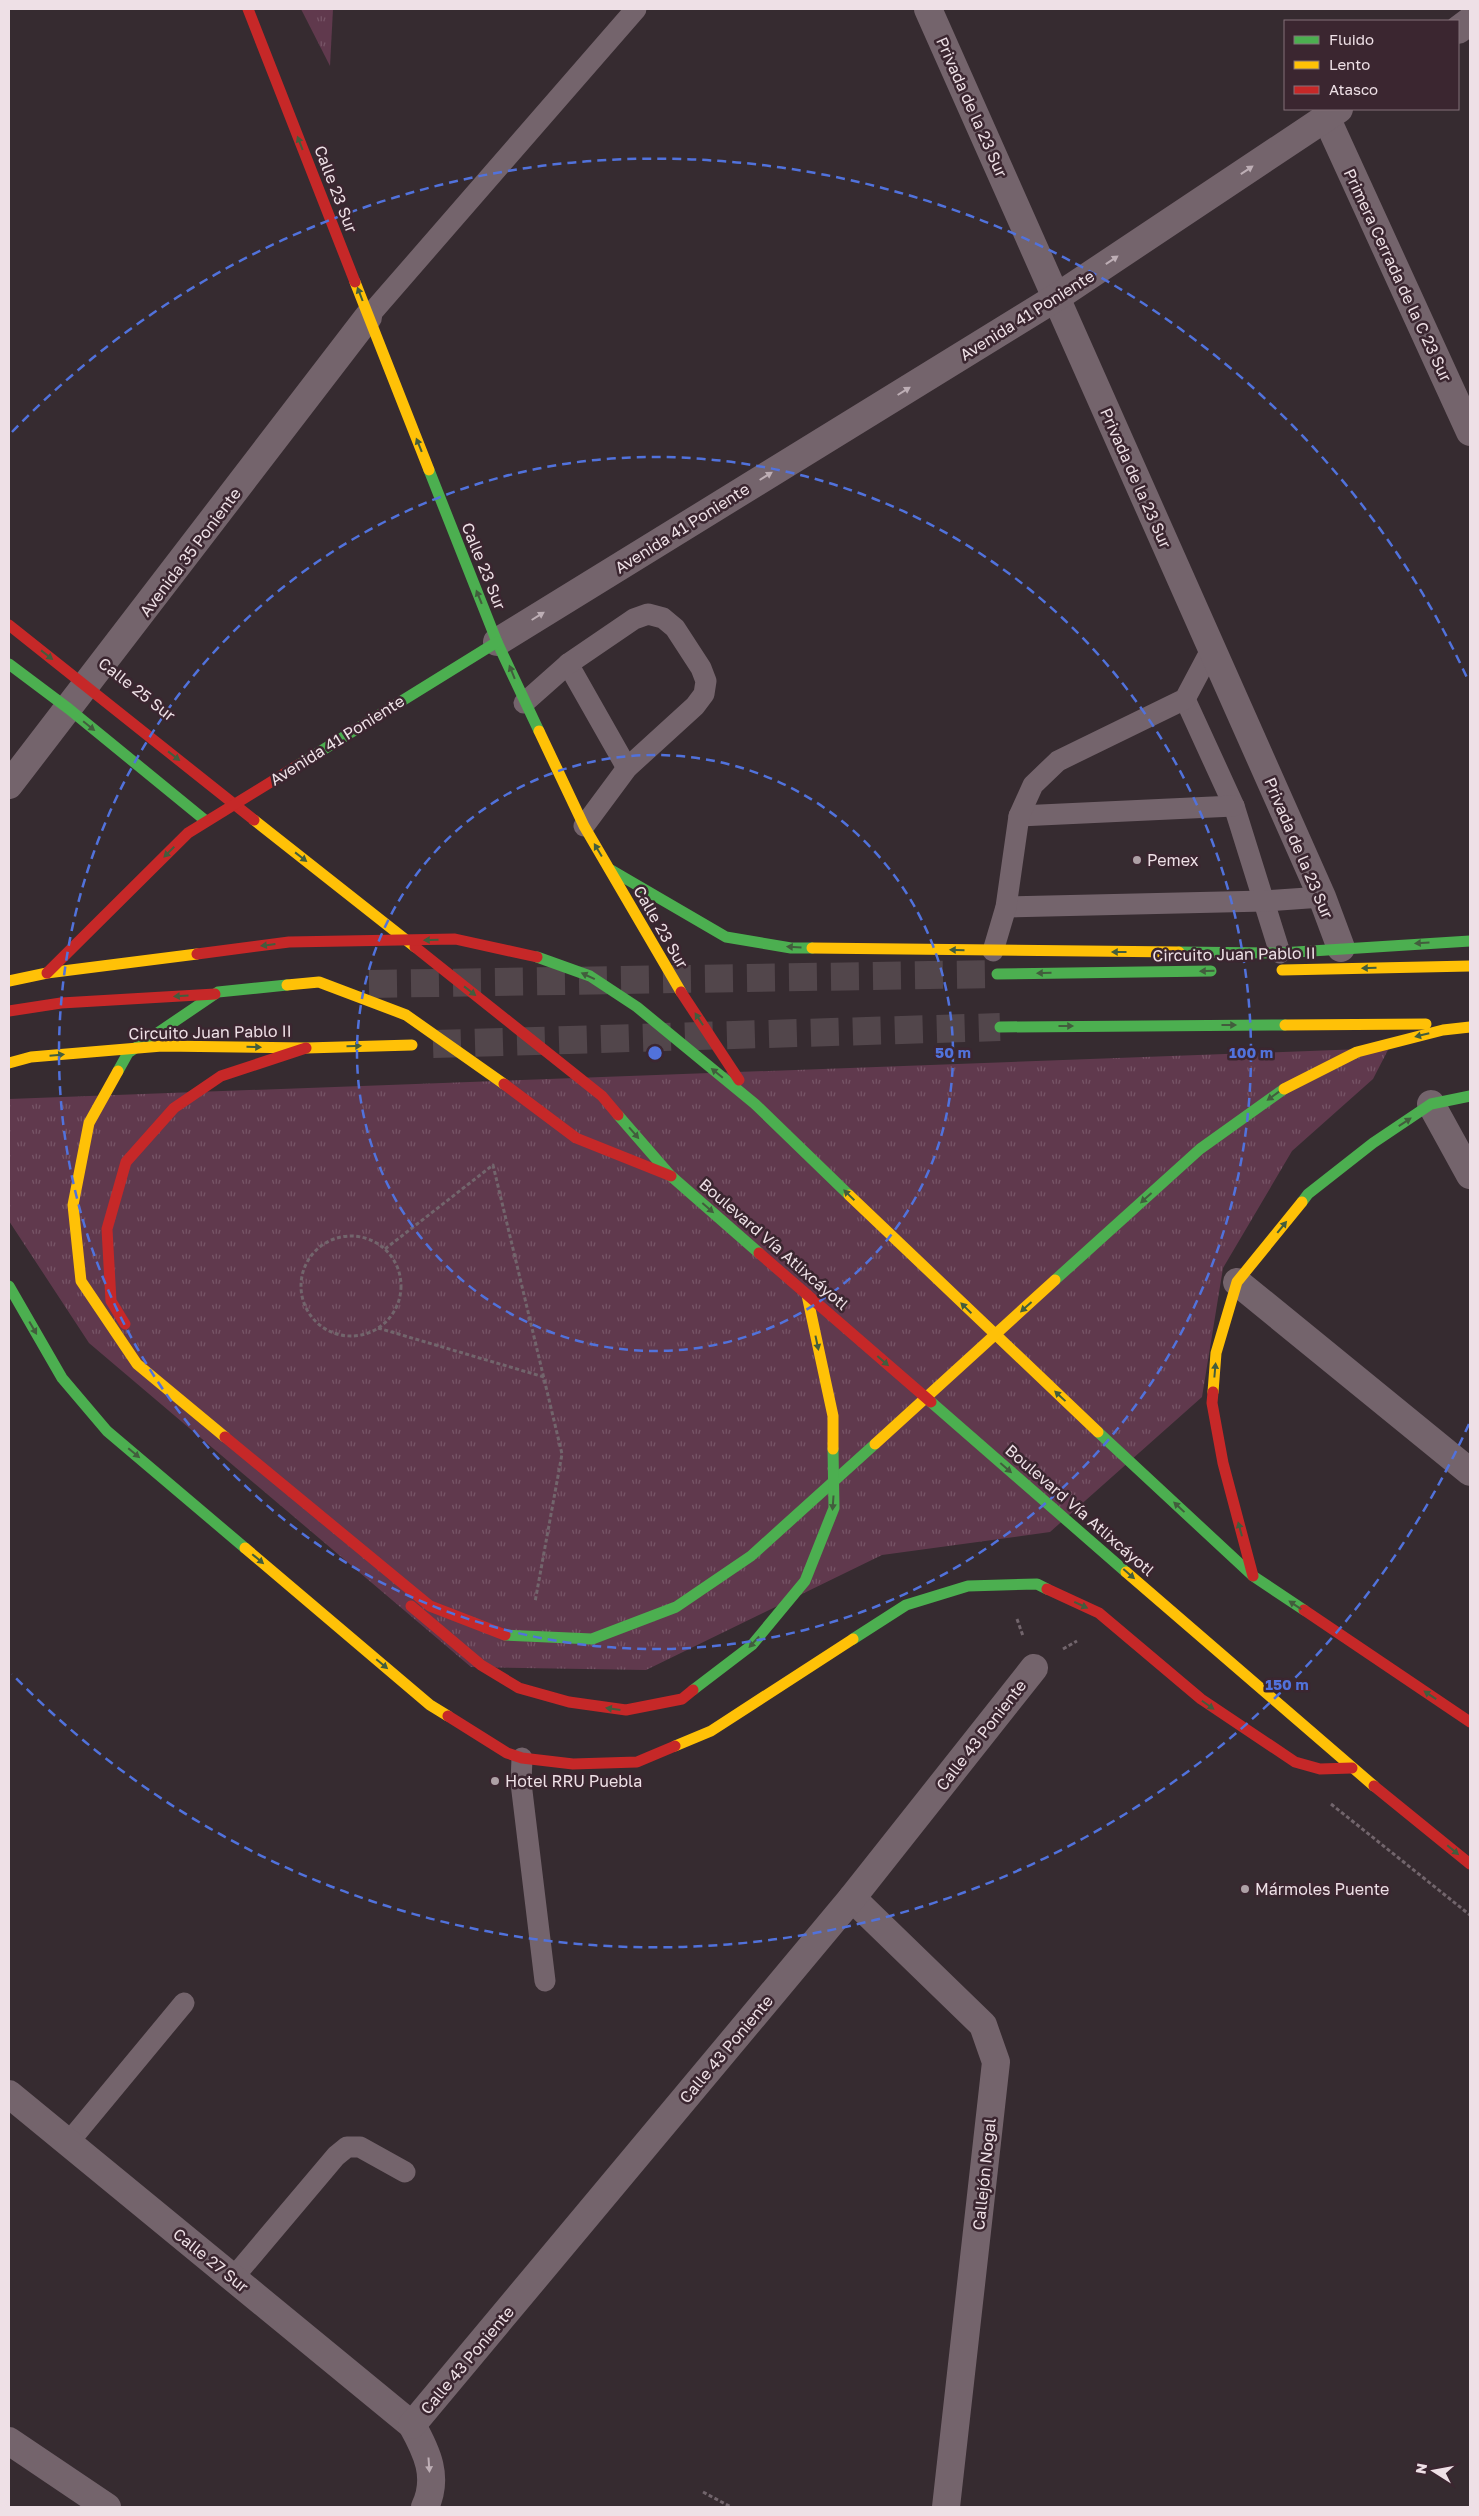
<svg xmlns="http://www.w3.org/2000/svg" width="1479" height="2516" viewBox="0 0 1479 2516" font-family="'Golos Text',sans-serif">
<defs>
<pattern id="park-tufts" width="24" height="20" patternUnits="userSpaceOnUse" patternTransform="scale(1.25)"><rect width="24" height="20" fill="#60394d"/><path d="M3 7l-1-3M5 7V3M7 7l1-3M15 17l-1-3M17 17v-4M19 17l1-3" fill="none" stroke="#775567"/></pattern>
</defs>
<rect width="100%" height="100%" fill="#362b30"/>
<!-- park -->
<g fill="url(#park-tufts)">
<polygon points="301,9 333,9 330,66"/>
<polygon points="1389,1048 1373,1079 1292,1151 1223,1268 1202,1397 1050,1532 882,1555 646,1670 471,1667 89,1343 9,1221 9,1099"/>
</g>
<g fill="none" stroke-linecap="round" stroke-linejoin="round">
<!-- secondary-tunnel -->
<g stroke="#52464b" stroke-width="28" stroke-dasharray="28 14" stroke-linecap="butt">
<polyline points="369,984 997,974"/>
<polyline points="433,1044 1000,1027"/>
</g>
<!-- path -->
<g stroke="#72656c" stroke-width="3" stroke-dasharray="4 2.5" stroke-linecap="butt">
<circle cx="351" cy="1286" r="50"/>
<polyline points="385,1249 493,1165 562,1454 535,1602"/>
<polyline points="378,1328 544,1377"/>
<polyline points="1017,1619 1023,1636"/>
<polyline points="1063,1649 1077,1641"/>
<polyline points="1331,1804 1470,1915"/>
<polyline points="703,2492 731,2507"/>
</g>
<!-- lane -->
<g stroke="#74646c" stroke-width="21">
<polyline points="368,317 636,9"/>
<polyline points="568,664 627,768"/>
<polyline points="1185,699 1234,806 1280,953"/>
<polyline points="524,703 568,664 634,619 648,614 663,618 675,628 701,668 706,681 704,694 695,706 627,768 584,826"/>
<polyline points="1019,816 1234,806"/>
<polyline points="1006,907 1265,901 1322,897"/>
<polyline points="993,951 1006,907 1019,816 1033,785 1058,761 1185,699 1211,650"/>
<polyline points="522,1758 521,1783 545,1981"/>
<polyline points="68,2143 184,2003"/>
<polyline points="233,2278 336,2156 347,2147 360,2147 405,2172"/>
</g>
<!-- street -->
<g stroke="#74646c" stroke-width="28">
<polyline points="928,9 1322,897 1341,948"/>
<polyline points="1458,30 1470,21"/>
<polyline points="1326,117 1470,432"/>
<polyline points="497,642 1057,297 1339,109"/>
<polyline points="9,785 368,317"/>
<polyline points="1431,1104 1470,1175"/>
<polyline points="1237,1282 1470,1472"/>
<polyline points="852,1898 983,2025 996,2062 946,2507"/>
<path d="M 9,2094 L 412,2425 C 427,2452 439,2477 425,2507"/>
<polyline points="412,2425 852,1898 1034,1668"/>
<polyline points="9,2441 107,2507"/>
</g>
<!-- fast -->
<g stroke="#4caf50" stroke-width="11">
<polyline points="429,470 497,642 539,731"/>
<polyline points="9,664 69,709 206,821"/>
<polyline points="300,764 497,642"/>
<polyline points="611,870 726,937 791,948 812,948"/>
<polyline points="1179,952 1280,953 1470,941"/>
<polyline points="537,957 590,976 637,1007 755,1104 849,1195"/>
<polyline points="997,974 1211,971"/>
<polyline points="1000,1027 1285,1025"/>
<polyline points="118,1071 128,1053 218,992 287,985"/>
<polyline points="618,1115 671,1176 759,1253"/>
<polyline points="1302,1202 1308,1194 1373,1143 1431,1104 1470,1096"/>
<polyline points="1055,1280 1200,1149 1284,1089"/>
<polyline points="9,1286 62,1378 107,1431 245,1548"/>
<polyline points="931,1402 1126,1572"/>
<polyline points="1098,1432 1253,1576 1304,1610"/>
<polyline points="505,1635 592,1639 676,1607 751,1556 875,1444"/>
<polyline points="853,1639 906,1605 968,1586 1037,1584 1047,1589"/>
<polyline points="693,1690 752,1645 805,1581 834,1508 833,1449"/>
</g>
<!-- slow -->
<g stroke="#ffc107" stroke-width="11">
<polyline points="355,282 429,470"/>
<polyline points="539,731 584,826 681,992"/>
<polyline points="254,820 415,947"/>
<polyline points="812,948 1179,952"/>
<polyline points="1282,970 1470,966"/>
<polyline points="9,981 47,973 197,954"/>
<polyline points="287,985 319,982 406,1015 504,1084"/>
<polyline points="1285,1025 1426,1024"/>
<polyline points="9,1063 31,1057 162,1046 306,1048 412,1045"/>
<polyline points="118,1071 89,1123 73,1205 81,1281 137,1364 225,1437"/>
<polyline points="1284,1089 1357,1052 1443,1030 1470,1027"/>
<polyline points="849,1195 1098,1432"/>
<polyline points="807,1295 833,1416 833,1449"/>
<polyline points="1213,1392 1216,1353 1237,1282 1302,1202"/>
<polyline points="875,1444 1055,1280"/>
<polyline points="245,1548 430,1705 448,1716"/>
<polyline points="1126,1572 1374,1786"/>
<polyline points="675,1746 711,1731 853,1639"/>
</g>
<!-- jam -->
<g stroke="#c62828" stroke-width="11">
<polyline points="248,9 355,282"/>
<polyline points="9,625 254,820"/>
<polyline points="415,947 602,1096 618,1115"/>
<polyline points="197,954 289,942 455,939 537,957"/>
<polyline points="47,973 188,833 300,764"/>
<polyline points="681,992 739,1080"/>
<polyline points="9,1011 61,1003 215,994"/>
<polyline points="504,1084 576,1138 671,1176"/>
<polyline points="759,1253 931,1402"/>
<polyline points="125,1324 111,1301 107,1229 126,1162 174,1108 221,1076 306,1048"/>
<polyline points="1213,1392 1212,1403 1223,1463 1253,1576"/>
<polyline points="225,1437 430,1606 505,1635"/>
<polyline points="1047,1589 1099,1613 1201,1699 1295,1762 1320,1769 1352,1768"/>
<polyline points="411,1606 481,1665 519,1688 569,1702 626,1710 682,1699 693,1690"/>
<polyline points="1304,1610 1470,1722"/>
<polyline points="448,1716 507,1753 522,1758 573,1764 637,1762 675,1746"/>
<polyline points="1374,1786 1470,1864"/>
</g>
</g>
<!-- one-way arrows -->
<defs><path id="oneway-solid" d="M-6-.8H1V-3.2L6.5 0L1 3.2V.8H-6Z" transform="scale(1.25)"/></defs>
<g fill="#425d3d">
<use href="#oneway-solid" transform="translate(300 143) rotate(-111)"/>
<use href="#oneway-solid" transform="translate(360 294) rotate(-111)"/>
<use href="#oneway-solid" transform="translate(419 445) rotate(-112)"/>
<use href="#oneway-solid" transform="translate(479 597) rotate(-112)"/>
<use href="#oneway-solid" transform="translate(47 655) rotate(38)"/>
<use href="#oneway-solid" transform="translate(512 672) rotate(-112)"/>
<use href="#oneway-solid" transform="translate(89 726) rotate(39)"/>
<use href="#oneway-solid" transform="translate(174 756) rotate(38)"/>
<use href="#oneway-solid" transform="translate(598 850) rotate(-121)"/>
<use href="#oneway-solid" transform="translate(169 852) rotate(135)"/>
<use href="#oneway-solid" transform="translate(301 857) rotate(38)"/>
<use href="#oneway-solid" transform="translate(431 940) rotate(179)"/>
<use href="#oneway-solid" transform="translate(1422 943) rotate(177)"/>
<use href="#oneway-solid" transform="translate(268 945) rotate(173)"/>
<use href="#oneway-solid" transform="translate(794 947) rotate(-177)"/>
<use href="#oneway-solid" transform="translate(957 950) rotate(-179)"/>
<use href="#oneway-solid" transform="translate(1119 952) rotate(-180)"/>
<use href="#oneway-solid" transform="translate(1369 968) rotate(179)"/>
<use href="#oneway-solid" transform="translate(1207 971) rotate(179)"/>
<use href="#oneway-solid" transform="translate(1044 973) rotate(179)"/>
<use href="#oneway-solid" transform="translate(588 976) rotate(-155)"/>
<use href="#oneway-solid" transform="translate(470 991) rotate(38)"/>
<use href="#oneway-solid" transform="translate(181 996) rotate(176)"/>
<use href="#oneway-solid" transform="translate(699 1019) rotate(-123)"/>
<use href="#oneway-solid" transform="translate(1229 1025)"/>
<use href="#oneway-solid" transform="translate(1066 1026)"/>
<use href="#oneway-solid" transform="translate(1422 1035) rotate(166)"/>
<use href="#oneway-solid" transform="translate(354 1046) rotate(-2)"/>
<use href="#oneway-solid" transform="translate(254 1047) rotate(1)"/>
<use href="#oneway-solid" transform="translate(57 1055) rotate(-5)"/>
<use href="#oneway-solid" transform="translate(717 1073) rotate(-141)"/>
<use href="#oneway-solid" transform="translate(1273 1096) rotate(144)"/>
<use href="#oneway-solid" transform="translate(1405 1122) rotate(-33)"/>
<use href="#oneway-solid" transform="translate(634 1133) rotate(49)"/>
<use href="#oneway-solid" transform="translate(849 1195) rotate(-136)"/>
<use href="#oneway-solid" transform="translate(1146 1198) rotate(138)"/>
<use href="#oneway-solid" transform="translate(708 1208) rotate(41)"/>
<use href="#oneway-solid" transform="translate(1282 1227) rotate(-51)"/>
<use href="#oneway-solid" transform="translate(1026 1307) rotate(138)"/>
<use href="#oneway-solid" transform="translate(966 1308) rotate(-136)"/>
<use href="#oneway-solid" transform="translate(33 1328) rotate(60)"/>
<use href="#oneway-solid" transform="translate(817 1343) rotate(78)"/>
<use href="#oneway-solid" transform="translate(883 1361) rotate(41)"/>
<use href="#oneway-solid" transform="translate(1215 1370) rotate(-85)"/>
<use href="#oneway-solid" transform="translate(1060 1396) rotate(-137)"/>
<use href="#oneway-solid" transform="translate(134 1453) rotate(40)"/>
<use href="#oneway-solid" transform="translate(1006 1468) rotate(41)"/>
<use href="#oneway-solid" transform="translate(833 1503) rotate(94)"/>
<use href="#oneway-solid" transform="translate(1179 1507) rotate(-137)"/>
<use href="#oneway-solid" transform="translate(1240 1529) rotate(-105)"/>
<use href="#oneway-solid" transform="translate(258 1559) rotate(40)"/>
<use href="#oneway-solid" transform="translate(1129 1574) rotate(41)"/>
<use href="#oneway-solid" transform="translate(1081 1605) rotate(25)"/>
<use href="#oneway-solid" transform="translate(1295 1605) rotate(-146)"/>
<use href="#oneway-solid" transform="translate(754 1642) rotate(133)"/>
<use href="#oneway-solid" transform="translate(382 1664) rotate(40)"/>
<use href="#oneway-solid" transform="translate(1430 1695) rotate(-146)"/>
<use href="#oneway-solid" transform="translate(1208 1705) rotate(35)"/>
<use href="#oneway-solid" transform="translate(613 1709) rotate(-172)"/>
<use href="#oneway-solid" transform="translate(1453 1850) rotate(40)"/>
</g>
<g fill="#bdaeb5">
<use href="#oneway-solid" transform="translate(1247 170) rotate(-34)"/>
<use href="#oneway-solid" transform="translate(1112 260) rotate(-34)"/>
<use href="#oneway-solid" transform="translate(904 391) rotate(-32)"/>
<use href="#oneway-solid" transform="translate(766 476) rotate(-32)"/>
<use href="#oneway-solid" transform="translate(538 616) rotate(-32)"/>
<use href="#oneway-solid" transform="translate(429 2465) rotate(86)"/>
</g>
<!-- distance rings -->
<g fill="none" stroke="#5172dc" stroke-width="2.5" stroke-dasharray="9 6">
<circle cx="655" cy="1053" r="298"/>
<circle cx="655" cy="1053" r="596"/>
<path d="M1469 1424A894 894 0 0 1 12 1674M12 432A894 894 0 0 1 1469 682"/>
</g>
<!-- markers -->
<g fill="#aea1a6" stroke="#3b2630" stroke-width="2">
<circle cx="1137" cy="860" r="5"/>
<circle cx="495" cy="1781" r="5"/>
<circle cx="1245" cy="1889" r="5"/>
</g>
<g text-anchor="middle" stroke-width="5" stroke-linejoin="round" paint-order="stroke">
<!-- street labels -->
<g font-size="16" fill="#eee0e6" stroke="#3b2630">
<text transform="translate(972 107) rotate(66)" y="6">Privada de la 23 Sur</text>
<text transform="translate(336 189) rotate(69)" y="6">Calle 23 Sur</text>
<text transform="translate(1398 275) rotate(65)" y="6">Primera Cerrada de la C 23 Sur</text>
<text transform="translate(1027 315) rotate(-32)" y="6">Avenida 41 Poniente</text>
<text transform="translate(1136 478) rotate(66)" y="6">Privada de la 23 Sur</text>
<text transform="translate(682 528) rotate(-32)" y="6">Avenida 41 Poniente</text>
<text transform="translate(190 552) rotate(-53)" y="6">Avenida 35 Poniente</text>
<text transform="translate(484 566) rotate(68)" y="6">Calle 23 Sur</text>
<text transform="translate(137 689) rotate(38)" y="6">Calle 25 Sur</text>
<text transform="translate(337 740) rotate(-32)" y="6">Avenida 41 Poniente</text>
<text transform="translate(1299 848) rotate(67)" y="6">Privada de la 23 Sur</text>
<text transform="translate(661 927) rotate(60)" y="6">Calle 23 Sur</text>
<text transform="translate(1234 954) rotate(-1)" y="6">Circuito Juan Pablo II</text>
<text transform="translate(210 1032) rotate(-1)" y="6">Circuito Juan Pablo II</text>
<text transform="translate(774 1244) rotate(41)" y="6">Boulevard Vía Atlixcáyotl</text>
<text transform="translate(1080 1510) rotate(41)" y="6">Boulevard Vía Atlixcáyotl</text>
<text transform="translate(981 1735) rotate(-52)" y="6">Calle 43 Poniente</text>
<text transform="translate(726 2049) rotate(-50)" y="6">Calle 43 Poniente</text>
<text transform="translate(984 2174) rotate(-84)" y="6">Callejón Nogal</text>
<text transform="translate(211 2260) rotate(39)" y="6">Calle 27 Sur</text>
<text transform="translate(467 2360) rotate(-50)" y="6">Calle 43 Poniente</text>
</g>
<!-- poi labels -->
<g font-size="16" fill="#eee0e6" stroke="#3b2630" text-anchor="start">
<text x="1147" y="866">Pemex</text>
<text x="505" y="1787">Hotel RRU Puebla</text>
<text x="1255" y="1895">Mármoles Puente</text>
</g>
</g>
<circle cx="655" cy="1053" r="8" fill="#5172dc" stroke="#3b2630" stroke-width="2.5"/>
<g font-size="15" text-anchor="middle" font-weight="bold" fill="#5172dc" stroke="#3b2630" stroke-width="5" stroke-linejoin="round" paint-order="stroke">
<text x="953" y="1058">50 m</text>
<text x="1251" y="1058">100 m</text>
<text x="1287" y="1690">150 m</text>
</g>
<!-- border -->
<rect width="1479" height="2516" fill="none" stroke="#eee0e6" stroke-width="20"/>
<!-- legend -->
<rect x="1284" y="20" width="175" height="90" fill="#3b2630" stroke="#837079"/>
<rect x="1294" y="36" width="25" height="8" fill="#4caf50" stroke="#837079"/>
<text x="1329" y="45" font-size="15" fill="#eee0e6">Fluido</text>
<rect x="1294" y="61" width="25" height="8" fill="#ffc107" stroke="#837079"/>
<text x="1329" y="70" font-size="15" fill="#eee0e6">Lento</text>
<rect x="1294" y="86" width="25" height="8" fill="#c62828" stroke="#837079"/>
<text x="1329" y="95" font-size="15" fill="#eee0e6">Atasco</text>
<!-- north arrow -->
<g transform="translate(1434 2471) rotate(281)" stroke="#3b2630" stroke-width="4" paint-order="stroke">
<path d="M0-4L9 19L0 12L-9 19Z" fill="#eee0e6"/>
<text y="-8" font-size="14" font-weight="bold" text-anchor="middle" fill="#eee0e6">N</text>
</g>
</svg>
